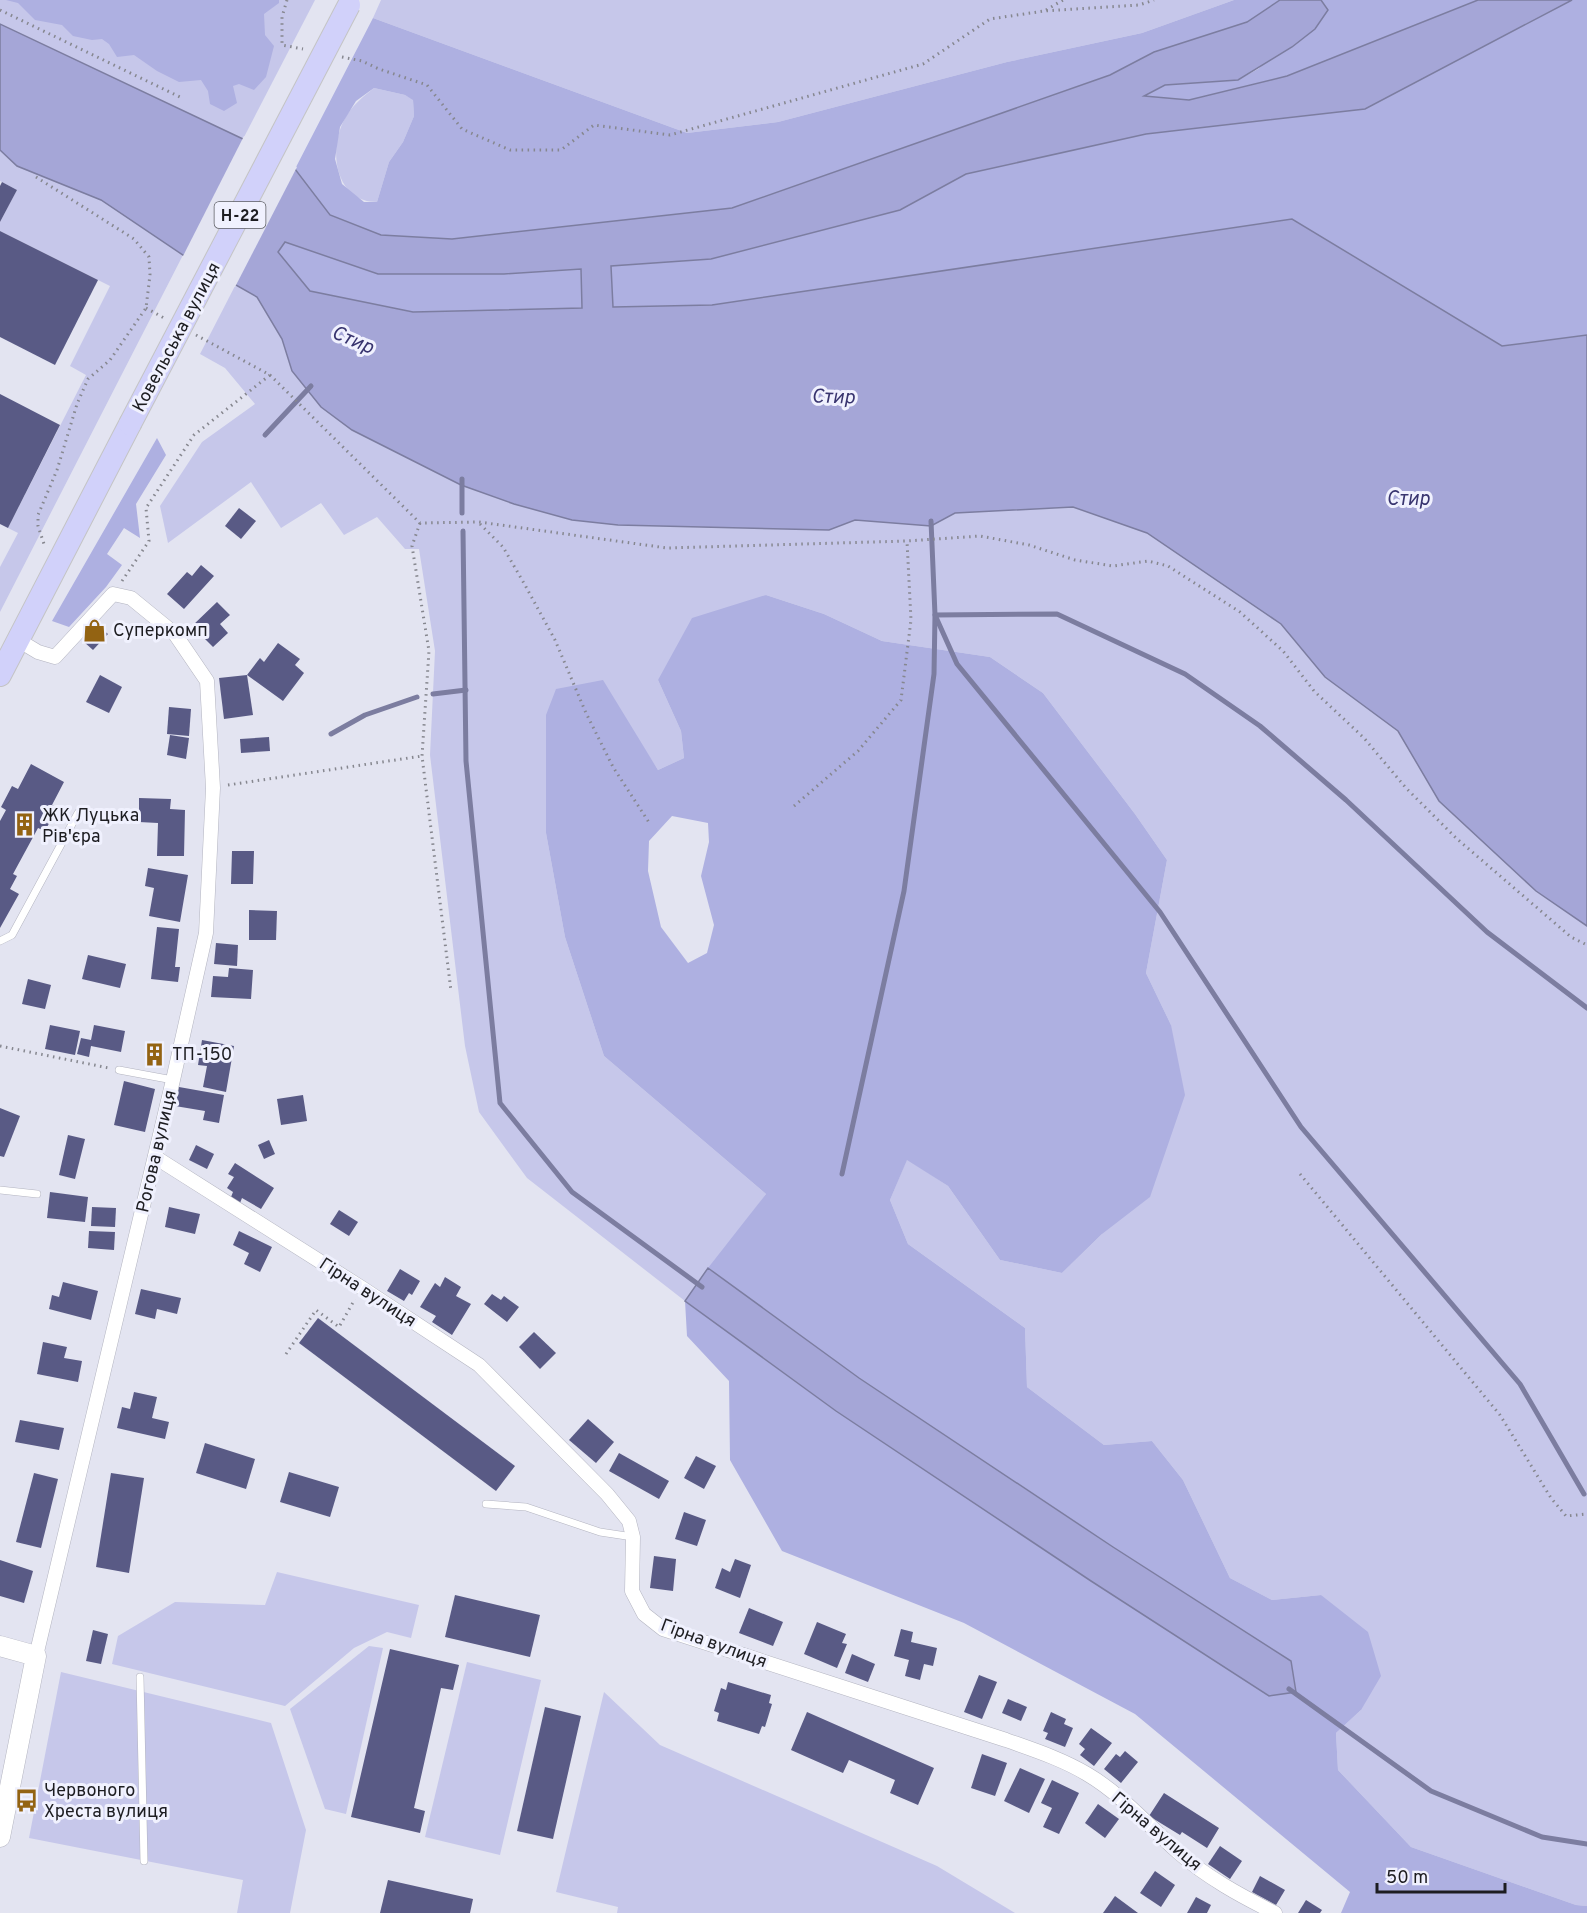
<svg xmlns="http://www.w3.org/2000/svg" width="1587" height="1913" viewBox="0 0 1587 1913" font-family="Overpass,sans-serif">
<rect width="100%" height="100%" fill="#e3e4f1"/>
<!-- green -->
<g fill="#c6c7ea">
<polygon points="0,0 315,0 243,139 0,24"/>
<polygon points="381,0 1234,0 1142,33 1007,62 778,122 687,133 373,18"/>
<path d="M 374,88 L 405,95 L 413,99 L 414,116 L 403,142 L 389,162 L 377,202 C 339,202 329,158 341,127 C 347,110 360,99 374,88 Z"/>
<polygon points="0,93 165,203 183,255 0,612 0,567 18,533 8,528 86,375 70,366 110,286 0,231 0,222 17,190 0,181"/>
<polygon points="236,284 257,297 282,339 292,371 321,407 352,430 1175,507 1587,886 1587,1906 1576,1905 1411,1847 1338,1770 1336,1733 1361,1710 1321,1595 1272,1600 1230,1578 1183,1480 1152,1441 1104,1445 1027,1387 1025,1328 908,1244 890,1200 907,1159 948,1186 1000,1260 1062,1273 1102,1234 1171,1025 1146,973 1167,860 1135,814 1043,693 990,657 882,641 824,614 766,595 658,680 681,731 684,758 658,770 643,747 546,833 565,937 604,1056 766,1194 685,1301 527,1178 479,1112 465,1046 430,755 435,651 419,549 405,549 377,517 344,535 321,503 281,528 251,482 168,543 160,506 202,442 255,404 225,368 200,354"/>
<polygon points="277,1572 419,1605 411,1638 387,1632 354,1648 285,1706 112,1664 118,1636 175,1602 265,1605"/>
<polygon points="369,1646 383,1648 346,1814 325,1809 290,1709"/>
<polygon points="467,1662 541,1680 500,1855 425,1837"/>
<polygon points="61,1672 271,1723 306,1830 290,1913 237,1913 243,1880 29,1838"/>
<polygon points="604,1692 660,1745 937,1866 1015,1913 617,1913 618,1907 556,1892"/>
</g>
<!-- forest -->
<g fill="#aeb0e1" fill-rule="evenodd">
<polygon points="6,0 279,0 279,3 264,14 265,35 274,46 266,77 254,90 239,84 233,86 237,103 224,111 210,104 208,91 201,80 179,82 157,71 134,55 117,57 109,44 102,39 92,40 73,36 62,25 35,20 18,3"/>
<path d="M 1234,0 L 1280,0 L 1247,22 L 1154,52 L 1110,75 L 732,208 L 452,239 L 381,235 L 330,215 L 295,169 L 373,18 L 687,133 L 778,122 L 1007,62 L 1142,33 ZM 374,88 L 405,95 L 413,100 L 414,116 L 403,142 L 389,162 L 377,202 L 364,202 L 342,184 L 335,159 L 340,127 L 356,101 Z"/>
<polygon points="1321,0 1478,0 1287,76 1189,100 1143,96 1165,85 1238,80 1258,69 1327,10"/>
<polygon points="1572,0 1587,0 1587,335 1502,346 1292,219 712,305 613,307 611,266 711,259 900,210 966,174 1146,134 1365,109"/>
<polygon points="285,242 378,274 504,274 581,269 582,309 413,312 310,291 278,252"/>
<polygon points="157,438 166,455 136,504 140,538 124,528 107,554 122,565 106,587 69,627 52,621"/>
<path d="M 766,595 L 824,614 L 882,641 L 990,657 L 1043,693 L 1135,814 L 1167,860 L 1146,973 L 1171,1025 L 1185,1095 L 1150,1197 L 1102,1234 L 1062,1273 L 1000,1260 L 948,1186 L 907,1160 L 890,1200 L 908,1244 L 1025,1328 L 1027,1387 L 1104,1445 L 1152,1441 L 1183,1480 L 1230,1578 L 1272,1600 L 1321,1595 L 1368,1632 L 1381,1676 L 1361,1710 L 1336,1733 L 1338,1770 L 1411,1847 L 1576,1905 L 1587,1906 L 1587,1913 L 1341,1913 L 1350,1892 L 1135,1714 L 964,1623 L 782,1551 L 730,1460 L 729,1381 L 687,1336 L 685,1301 L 836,1411 L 1091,1581 L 1269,1696 L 1296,1691 L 1291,1661 L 1113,1547 L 859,1378 L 708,1268 L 766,1194 L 604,1056 L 565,937 L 546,833 L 546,715 L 556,689 L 603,680 L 658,770 L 684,758 L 681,731 L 658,680 L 692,618 ZM 672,816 L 708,823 L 709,842 L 701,876 L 714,925 L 707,953 L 688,963 L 661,927 L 648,871 L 649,841 Z"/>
</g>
<!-- water -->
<g fill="#a5a6d7" stroke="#7c7da0" stroke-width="1.5" fill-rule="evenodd">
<path d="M 1280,0 L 1321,0 L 1328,10 L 1315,29 L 1292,47 L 1238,80 L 1165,85 L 1144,96 L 1189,100 L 1287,76 L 1478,0 L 1572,0 L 1365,109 L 1146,134 L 966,174 L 900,210 L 711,259 L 611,266 L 613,307 L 712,305 L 1292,219 L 1502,346 L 1587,335 L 1587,926 L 1536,891 L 1439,801 L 1398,731 L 1325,677 L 1281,624 L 1147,533 L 1073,507 L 955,513 L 931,526 L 855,520 L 829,530 L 618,525 L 572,520 L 514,504 L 461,485 L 352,430 L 321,407 L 292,371 L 282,339 L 257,297 L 183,255 L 101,200 L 17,166 L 0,150 L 0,24 L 243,139 L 295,169 L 330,215 L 381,235 L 452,239 L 732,208 L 1110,75 L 1154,52 L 1247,22 ZM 285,242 L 378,274 L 504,274 L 581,269 L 582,308 L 413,312 L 310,291 L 278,252 Z"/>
<polygon points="708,1268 859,1378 1113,1547 1291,1661 1296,1692 1269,1696 1091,1581 836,1411 685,1301"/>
</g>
<!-- pier -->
<polygon fill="#e3e4f1" points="244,136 297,167 235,287 182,258"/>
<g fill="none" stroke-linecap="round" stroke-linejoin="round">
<!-- stream -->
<g stroke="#7c7da0" stroke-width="5">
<polyline points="265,435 311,386"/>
<polyline points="462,479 462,513"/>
<polyline points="463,531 466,761 500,1103 572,1192 702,1287"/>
<polyline points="433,694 466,690"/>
<polyline points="331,734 365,715 417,697"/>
<polyline points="842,1174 904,891 934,674 935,615 931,521"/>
<polyline points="1584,1494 1520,1384 1301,1127 1160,912 957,664 935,615 1057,614 1185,674 1260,726 1346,800 1487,932 1587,1008"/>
<polyline points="1289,1689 1431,1791 1542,1837 1587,1844"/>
</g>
</g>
<!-- building -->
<g fill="#595a85">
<polygon points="2,182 17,190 0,222 0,186"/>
<polygon points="0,231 98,280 55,365 0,337"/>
<polygon points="0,394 60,425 8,528 0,524"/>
<polygon points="239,508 256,521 241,539 225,526"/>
<polygon points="201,565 214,576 184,609 167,594 187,572 192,576"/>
<polygon points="217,602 230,615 220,624 228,633 213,647 192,626"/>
<polygon points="98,626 108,634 93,650 84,642"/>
<polygon points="278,643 300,659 295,665 304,673 283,701 247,675 260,658 264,662"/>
<polygon points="100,675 122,687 109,713 86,702"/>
<polygon points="247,675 253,715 224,719 219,678"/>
<polygon points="169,707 191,709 189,736 167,734"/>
<polygon points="170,735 189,738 186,759 167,755"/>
<polygon points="269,737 270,751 241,753 240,739"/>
<polygon points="31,764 64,782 52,805 57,808 45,831 38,828 13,874 17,876 10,889 19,894 0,928 0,821 6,810 1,807 12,786 18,789"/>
<polygon points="139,798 171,799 170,809 185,810 184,856 157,856 158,823 139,822"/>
<polygon points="232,851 254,851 253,884 231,884"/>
<polygon points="148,868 188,875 180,922 149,916 154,888 145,886"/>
<polygon points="249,910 277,911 276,940 249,940"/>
<polygon points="157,927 179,929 175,967 180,967 178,982 151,979"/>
<polygon points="216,943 238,945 237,966 214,964"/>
<polygon points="88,955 126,964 120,988 82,979"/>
<polygon points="229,968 253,970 251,999 211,997 213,976 228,977"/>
<polygon points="28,979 51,985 45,1009 22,1004"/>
<polygon points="50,1025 80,1031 75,1055 45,1049"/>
<polygon points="94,1025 125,1031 121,1052 91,1046 89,1057 77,1054 81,1038 91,1040"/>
<polygon points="202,1040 234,1046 226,1092 203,1087 207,1066 198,1065"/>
<polygon points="148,1046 163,1049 161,1062 145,1058"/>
<polygon points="124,1081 155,1089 145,1132 114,1125"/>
<polygon points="179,1087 224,1095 219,1123 203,1120 205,1111 175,1106"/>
<polygon points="303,1095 307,1121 281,1125 277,1099"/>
<polygon points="0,1108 20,1116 4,1157 0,1156"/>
<polygon points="68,1135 85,1139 75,1179 59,1175"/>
<polygon points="269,1140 275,1154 264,1159 258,1145"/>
<polygon points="196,1145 214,1154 207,1169 189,1160"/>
<polygon points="235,1163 274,1188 261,1209 242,1198 240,1203 231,1197 233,1192 227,1188 234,1177 228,1174"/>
<polygon points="50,1192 88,1197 85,1222 47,1218"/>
<polygon points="92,1207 116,1208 115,1227 91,1226"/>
<polygon points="169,1207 200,1214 195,1234 165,1227"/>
<polygon points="339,1210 358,1222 349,1236 330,1224"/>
<polygon points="89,1231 115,1232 114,1250 88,1248"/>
<polygon points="239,1231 272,1247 260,1272 244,1264 249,1253 233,1245"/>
<polygon points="400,1269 420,1281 412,1295 409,1293 404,1301 387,1291"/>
<polygon points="445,1277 461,1287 456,1296 471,1304 452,1335 432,1322 436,1316 420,1307 435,1283 440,1287"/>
<polygon points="63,1282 98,1291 91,1320 49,1309 52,1295 59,1297"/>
<polygon points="141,1289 181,1298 177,1314 157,1309 155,1319 135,1314"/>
<polygon points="492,1294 501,1300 504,1296 519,1307 507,1322 484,1304"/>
<polygon points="318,1318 515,1466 496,1491 299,1343"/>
<polygon points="534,1332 556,1353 540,1369 519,1347"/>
<polygon points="43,1342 67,1347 64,1358 82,1361 78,1382 37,1374"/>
<polygon points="134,1392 157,1397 152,1418 169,1422 165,1439 117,1428 122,1407 130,1409"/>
<polygon points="588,1419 614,1442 596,1463 569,1440"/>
<polygon points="20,1420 64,1428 59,1450 15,1442"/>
<polygon points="205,1443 255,1459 246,1489 196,1473"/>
<polygon points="619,1453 669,1481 659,1499 609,1471"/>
<polygon points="696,1456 716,1466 704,1489 684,1478"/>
<polygon points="289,1472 339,1487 330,1517 280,1502"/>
<polygon points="34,1473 58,1479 41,1548 16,1542"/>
<polygon points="111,1473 144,1478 129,1573 96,1567"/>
<polygon points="684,1512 706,1520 697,1546 675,1539"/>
<polygon points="654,1556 676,1559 673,1591 650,1588"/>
<polygon points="735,1559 751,1565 740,1598 715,1588 722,1568 730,1572"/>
<polygon points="0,1560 33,1571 24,1603 0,1596"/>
<polygon points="455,1595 540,1615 530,1657 445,1637"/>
<polygon points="749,1608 783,1622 773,1646 739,1633"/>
<polygon points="817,1622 846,1634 842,1643 847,1644 837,1668 804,1654"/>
<polygon points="901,1629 913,1632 911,1642 937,1648 933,1666 924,1664 920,1680 905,1676 909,1660 894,1656"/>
<polygon points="93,1630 108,1634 101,1664 86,1661"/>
<polygon points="390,1649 459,1665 453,1690 441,1688 414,1808 425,1811 420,1833 351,1817"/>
<polygon points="852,1654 875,1664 868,1682 845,1673"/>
<polygon points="979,1675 997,1682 982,1719 964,1712"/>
<polygon points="728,1682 771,1695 769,1703 772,1704 765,1727 762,1726 759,1734 717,1721 719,1713 714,1711 721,1688 726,1690"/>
<polygon points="1008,1699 1027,1707 1021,1721 1002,1713"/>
<polygon points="545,1707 581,1716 553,1839 517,1831"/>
<polygon points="807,1712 934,1768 918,1805 890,1793 895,1780 849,1760 843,1773 791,1750"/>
<polygon points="1051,1712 1066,1719 1064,1724 1073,1728 1065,1747 1045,1739 1048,1733 1043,1731"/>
<polygon points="1091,1728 1112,1743 1094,1766 1080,1755 1085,1749 1079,1744"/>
<polygon points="1125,1751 1138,1762 1121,1783 1104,1769 1116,1754 1120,1757"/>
<polygon points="982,1754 1007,1763 995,1796 971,1788"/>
<polygon points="1020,1768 1045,1779 1029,1813 1004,1801"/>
<polygon points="1052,1780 1079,1793 1059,1834 1043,1827 1052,1808 1041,1803"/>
<polygon points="1164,1793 1219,1828 1207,1848 1182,1832 1180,1835 1149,1816"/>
<polygon points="1098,1804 1119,1819 1105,1838 1085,1823"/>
<polygon points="1220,1846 1242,1861 1230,1879 1208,1864"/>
<polygon points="1155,1871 1175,1885 1161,1907 1140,1893"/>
<polygon points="1260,1876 1285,1890 1276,1905 1252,1892"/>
<polygon points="388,1880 473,1899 470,1913 380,1913"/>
<polygon points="1115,1896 1138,1913 1103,1913"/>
<polygon points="1196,1897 1211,1905 1207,1913 1187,1913"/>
<polygon points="1306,1900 1322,1910 1320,1913 1298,1913"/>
</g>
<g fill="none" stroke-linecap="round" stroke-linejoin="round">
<defs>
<g id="lane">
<polyline points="0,941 12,935 78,813"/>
<polyline points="119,1070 173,1080"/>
<polyline points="0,1190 37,1194"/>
<polyline points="486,1504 526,1507 600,1532 633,1537"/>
<polyline points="140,1677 144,1861"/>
</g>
<g id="street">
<polyline points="18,640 38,652 55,657 113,594 131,598 175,634 207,681 213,788 206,933 173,1080 36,1656"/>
<path d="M 155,1157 L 362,1288 L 479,1365 L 607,1494 L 629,1521 L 633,1537 L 632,1591 L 644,1614 L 663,1629 L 1006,1740 C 1034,1750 1062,1759 1087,1774 C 1121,1794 1148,1825 1178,1852 C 1206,1877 1241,1896 1275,1913"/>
</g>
<polyline id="secondary" points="0,1646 36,1656 0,1837"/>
<polyline id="primary" points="0,675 130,424"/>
</defs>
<!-- lane casing -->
<use href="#lane" stroke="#b3b4c0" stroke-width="8"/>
<!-- street casing -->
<use href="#street" stroke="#b3b4c0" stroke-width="15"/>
<!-- secondary casing -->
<use href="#secondary" stroke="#b3b4c0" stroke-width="21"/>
<!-- primary casing -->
<use href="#primary" stroke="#c4c4c5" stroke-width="24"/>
<!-- path -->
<g stroke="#86878f" stroke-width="3" stroke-dasharray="1.5 4.5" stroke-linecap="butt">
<polyline points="287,0 282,17 282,45 303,49"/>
<polyline points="0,10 180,97"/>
<polyline points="1046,10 1063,0"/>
<polyline points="342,57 362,61 379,69 427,85 462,129 510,150 561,150 594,125 670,135 923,64 990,19 1044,11 1139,5 1154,0"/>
<polyline points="36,177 134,239 149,257 150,275 146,308 110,360 88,379 77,404 57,470 38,515 38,526 44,544"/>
<polyline points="146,308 164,318"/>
<polyline points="196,335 270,375 420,523 479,522 667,548 907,541 980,536 1029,545 1075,560 1113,566 1148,561 1168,566 1240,612 1283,651 1314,691 1364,738 1406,788 1456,838 1571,937 1587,945"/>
<polyline points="420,523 412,546 429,651 422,756 451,991"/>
<polyline points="480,524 503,547 525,585 555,640 586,713 613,767 650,824"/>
<polyline points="122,581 149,541 146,508 194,435 270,375"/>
<polyline points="228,785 422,756"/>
<polyline points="794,806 858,751 901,700 911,620 907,541"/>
<polyline points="0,1046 109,1068"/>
<polyline points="1300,1174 1500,1415 1551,1498 1566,1516 1587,1514"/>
<polyline points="286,1354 316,1310 339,1327 355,1299"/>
</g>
<!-- lane -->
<use href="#lane" stroke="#fff" stroke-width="7"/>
<!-- street -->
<use href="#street" stroke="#fff" stroke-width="14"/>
<!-- secondary -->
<use href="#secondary" stroke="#fff" stroke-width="20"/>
<!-- primary -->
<use href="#primary" stroke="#d1d1fa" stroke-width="22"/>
<defs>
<polyline id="primary-bridge" points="130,424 349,5"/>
</defs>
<!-- primary-bridge casing -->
<use href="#primary-bridge" stroke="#c4c4c5" stroke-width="24" stroke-linecap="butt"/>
<!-- primary-bridge -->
<use href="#primary-bridge" stroke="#d1d1fa" stroke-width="22"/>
</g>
<!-- icons -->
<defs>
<symbol id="shop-bare" viewBox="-9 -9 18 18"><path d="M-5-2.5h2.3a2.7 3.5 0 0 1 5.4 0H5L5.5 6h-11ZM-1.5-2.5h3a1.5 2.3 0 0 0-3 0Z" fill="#936312" stroke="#f0f1fe" stroke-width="2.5" paint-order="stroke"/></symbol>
<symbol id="building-bare" viewBox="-9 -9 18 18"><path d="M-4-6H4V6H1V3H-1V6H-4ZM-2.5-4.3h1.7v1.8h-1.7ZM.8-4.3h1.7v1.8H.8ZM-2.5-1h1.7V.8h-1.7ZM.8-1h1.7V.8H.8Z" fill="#936312" stroke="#f0f1fe" stroke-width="2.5" paint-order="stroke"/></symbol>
<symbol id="bus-bare" viewBox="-9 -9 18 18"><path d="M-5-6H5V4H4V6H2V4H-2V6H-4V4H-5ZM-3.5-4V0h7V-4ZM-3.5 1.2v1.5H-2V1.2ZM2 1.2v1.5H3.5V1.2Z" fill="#936312" stroke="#f0f1fe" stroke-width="2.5" paint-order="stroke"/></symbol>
</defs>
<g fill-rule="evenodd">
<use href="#shop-bare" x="78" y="614" width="33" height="33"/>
<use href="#building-bare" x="8" y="808" width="33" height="33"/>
<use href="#building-bare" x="138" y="1038" width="33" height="33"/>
<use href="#bus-bare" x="10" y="1784" width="33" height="33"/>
</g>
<g text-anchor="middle" stroke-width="6" stroke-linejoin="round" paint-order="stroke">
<!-- shield labels -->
<rect fill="#f0f1fe" stroke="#5c5d63" stroke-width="1.5" x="214.5" y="202" width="51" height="26" rx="4.5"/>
<g font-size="16" font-weight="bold" fill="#1d1d21">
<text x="240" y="221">Н-22</text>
</g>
<!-- street labels -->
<g font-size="18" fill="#1d1d21" stroke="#f0f1fe">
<text transform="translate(176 337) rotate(-62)" y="6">Ковельська вулиця</text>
<text transform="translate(156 1151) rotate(-77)" y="6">Рогова вулиця</text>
<text transform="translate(368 1292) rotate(33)" y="6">Гірна вулиця</text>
<text transform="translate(714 1643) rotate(20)" y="6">Гірна вулиця</text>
<text transform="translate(1157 1831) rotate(40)" y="6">Гірна вулиця</text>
</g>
<!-- poi labels -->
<g font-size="18" fill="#1d1d21" stroke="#f0f1fe" text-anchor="start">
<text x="113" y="636">Суперкомп</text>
<text x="42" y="821">ЖК Луцька<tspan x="42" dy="21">Рів'єра</tspan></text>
<text x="172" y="1060">ТП-150</text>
<text x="44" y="1796">Червоного<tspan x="44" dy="21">Хреста вулиця</tspan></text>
</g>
<!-- water labels -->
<g font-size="20" font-style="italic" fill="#38346f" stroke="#f0f1fe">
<text transform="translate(353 339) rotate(23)" y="7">Стир</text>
<text transform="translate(833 396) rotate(1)" y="7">Стир</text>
<text x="1408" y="505">Стир</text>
</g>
</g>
<!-- scale -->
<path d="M1377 1883v9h128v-9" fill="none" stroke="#1d1d21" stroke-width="3"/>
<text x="1386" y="1883" font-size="18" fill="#1d1d21" stroke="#f0f1fe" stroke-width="4.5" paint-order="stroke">50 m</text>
</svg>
